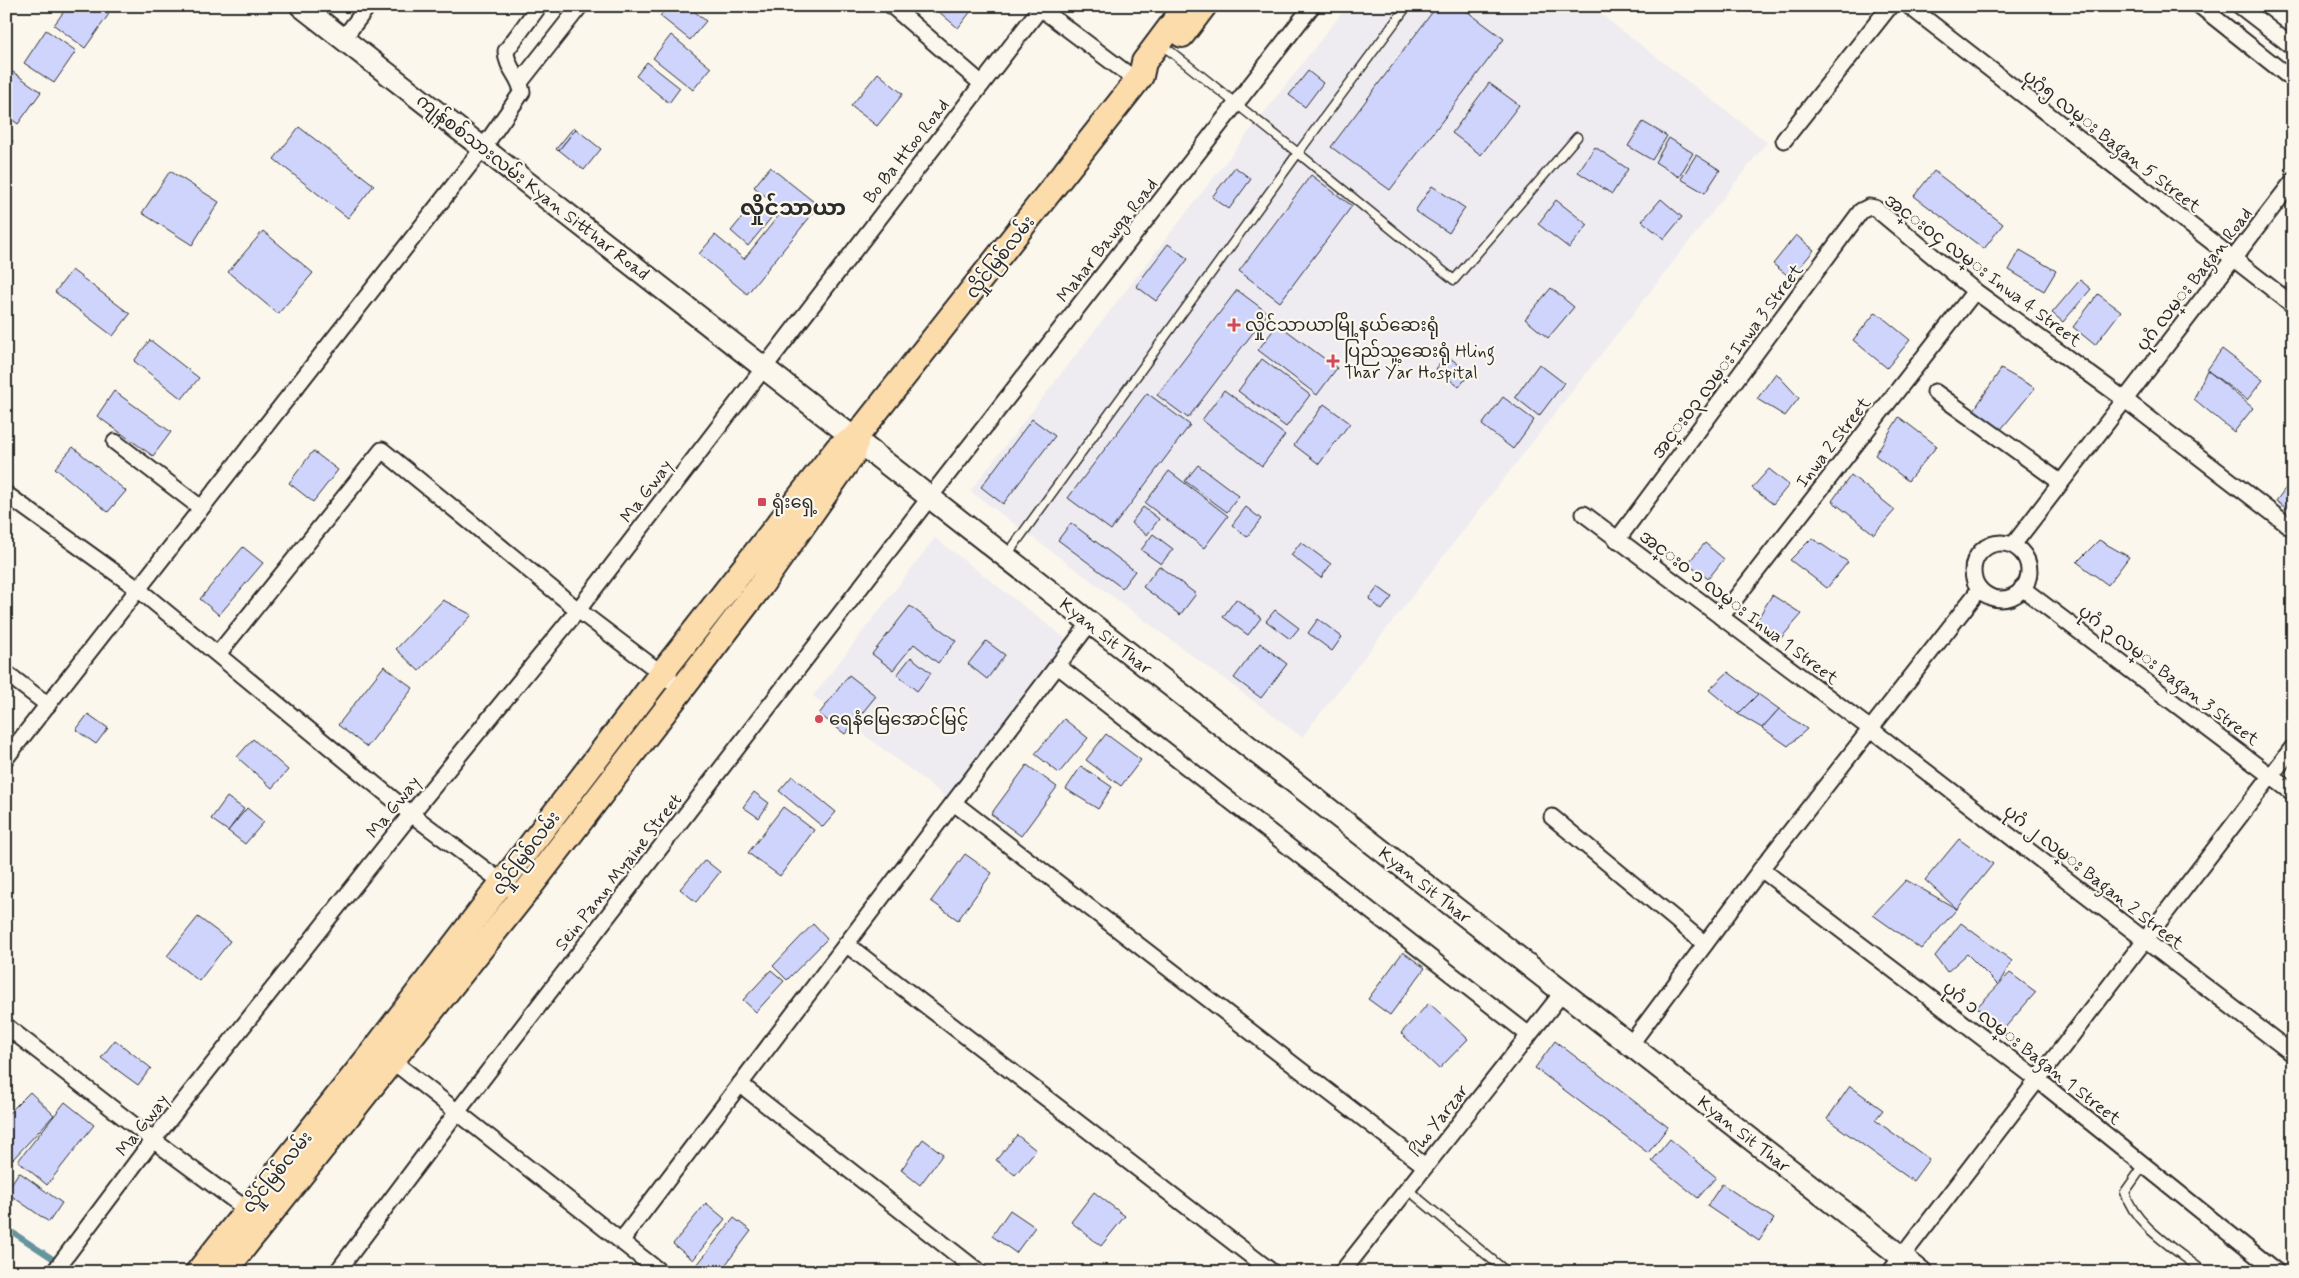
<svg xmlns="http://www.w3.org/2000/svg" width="2299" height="1278" viewBox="0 0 2299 1278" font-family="Mynerve,'Noto Sans Myanmar',sans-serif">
<rect width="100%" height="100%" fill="#fbf7ec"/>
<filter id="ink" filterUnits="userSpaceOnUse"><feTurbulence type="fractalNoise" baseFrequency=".02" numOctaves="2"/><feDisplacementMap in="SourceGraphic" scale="10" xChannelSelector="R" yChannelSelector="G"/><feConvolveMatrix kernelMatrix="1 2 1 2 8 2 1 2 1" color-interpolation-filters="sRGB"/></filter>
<g filter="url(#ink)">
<!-- built -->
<g fill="#eeecf1">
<polygon points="1347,6 1590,6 1767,142 1302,737 970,491"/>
<polygon points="935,538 1074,645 954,803 813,696"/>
</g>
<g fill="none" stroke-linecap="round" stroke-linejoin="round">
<!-- stream -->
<polyline stroke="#65949e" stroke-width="5.5" points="6,1228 73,1272"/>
</g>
<!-- building -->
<g fill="#cfd4fd" stroke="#2b2b2b">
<polygon points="68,6 98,6 109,14 85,48 54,25"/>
<polygon points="668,6 688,6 706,21 690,40 660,16"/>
<polygon points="932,6 975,6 958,28"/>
<polygon points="1437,6 1460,6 1504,39 1390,190 1331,147"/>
<polygon points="46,30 76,51 54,83 24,63"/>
<polygon points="671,35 711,68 693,90 653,58"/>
<polygon points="647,62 680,88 669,103 636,76"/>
<polygon points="1308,71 1323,83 1305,107 1289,95"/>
<polygon points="13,72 41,92 18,124 6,115 6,82"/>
<polygon points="878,73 903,94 877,126 851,106"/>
<polygon points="1489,83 1519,105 1481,155 1452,133"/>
<polygon points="1643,122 1667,136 1652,160 1628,146"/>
<polygon points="299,127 374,185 348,218 274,159"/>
<polygon points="574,127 576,129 558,151 556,149"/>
<polygon points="576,129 601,149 584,170 559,150"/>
<polygon points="6,136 13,141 6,150"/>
<polygon points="1669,138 1693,153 1679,177 1655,162"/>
<polygon points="1595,147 1628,169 1612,194 1578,172"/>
<polygon points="1696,155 1720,170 1705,193 1681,179"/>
<polygon points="770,167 819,206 747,294 699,254 715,235 744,259 783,210 754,187"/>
<polygon points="1235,167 1251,179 1229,209 1212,197"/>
<polygon points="170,171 219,202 192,245 142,213"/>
<polygon points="1934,171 2003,224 1984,249 1914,196"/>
<polygon points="1311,175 1352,206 1280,302 1239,271"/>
<polygon points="1432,186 1465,208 1449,233 1415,211"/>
<polygon points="1661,199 1682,217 1664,239 1642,221"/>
<polygon points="1556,200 1588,225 1569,248 1538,224"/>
<polygon points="754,203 771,218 748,246 731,231"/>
<polygon points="263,231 313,273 278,314 228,272"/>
<polygon points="1796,235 1814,250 1791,278 1773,264"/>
<polygon points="1168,244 1188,259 1156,301 1136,286"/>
<polygon points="2020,250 2056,271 2044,291 2009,270"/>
<polygon points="72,270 130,314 113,336 55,292"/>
<polygon points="2080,280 2091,289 2063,322 2052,313"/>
<polygon points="1551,288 1574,307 1548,338 1525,319"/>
<polygon points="1237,290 1268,313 1188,418 1157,395"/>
<polygon points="2098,294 2121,311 2095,345 2073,327"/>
<polygon points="1876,312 1910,340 1887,368 1853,340"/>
<polygon points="1278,324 1337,368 1317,395 1258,350"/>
<polygon points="150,340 199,378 182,399 134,361"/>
<polygon points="2222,349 2263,380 2247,400 2207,370"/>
<polygon points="1446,355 1470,373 1459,387 1436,369"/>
<polygon points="1262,359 1310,395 1286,427 1238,391"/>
<polygon points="1539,364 1564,383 1539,416 1515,397"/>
<polygon points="2001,369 2035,388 1998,433 1972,413"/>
<polygon points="2207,370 2253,408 2234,432 2194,399"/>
<polygon points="1776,373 1799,398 1785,416 1757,399"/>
<polygon points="1224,390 1285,435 1262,466 1202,420"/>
<polygon points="114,391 171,432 153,456 97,416"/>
<polygon points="1147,393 1190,425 1111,530 1068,498"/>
<polygon points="1503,397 1534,420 1513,449 1482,425"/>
<polygon points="1324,404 1350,423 1319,464 1294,445"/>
<polygon points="1899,417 1937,446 1908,481 1875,455"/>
<polygon points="1032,419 1055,436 1003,504 981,487"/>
<polygon points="73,447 126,491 108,512 55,468"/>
<polygon points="313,451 338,470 313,502 289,483"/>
<polygon points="1198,465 1239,496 1227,512 1185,481"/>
<polygon points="1769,469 1789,485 1773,504 1752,488"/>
<polygon points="1169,471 1228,516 1204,548 1145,503"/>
<polygon points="1851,475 1895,510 1874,534 1832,501"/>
<polygon points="2293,478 2293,513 2276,501"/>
<polygon points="1143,507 1159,519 1147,535 1131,523"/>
<polygon points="1246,507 1261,519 1247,537 1232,525"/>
<polygon points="1071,523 1135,571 1122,588 1058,540"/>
<polygon points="1153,534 1173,549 1161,564 1141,550"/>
<polygon points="1812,538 1848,562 1827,588 1790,560"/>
<polygon points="2099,540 2129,557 2108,585 2077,562"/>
<polygon points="1301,542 1331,564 1321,578 1291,555"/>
<polygon points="1705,543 1724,559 1708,579 1688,563"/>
<polygon points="243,547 263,563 219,615 200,599"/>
<polygon points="1159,566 1196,594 1180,615 1143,587"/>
<polygon points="1378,587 1392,597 1382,610 1369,599"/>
<polygon points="1772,595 1802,614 1781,638 1757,620"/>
<polygon points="1236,599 1261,618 1248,635 1223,617"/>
<polygon points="443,600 472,615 419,671 396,649"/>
<polygon points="910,606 956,641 938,663 914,644 893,670 872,654"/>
<polygon points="1275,610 1299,628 1290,639 1266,621"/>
<polygon points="1318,619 1342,637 1332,651 1308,633"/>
<polygon points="986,641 1005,655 987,679 968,664"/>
<polygon points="1260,643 1287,664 1261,698 1234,678"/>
<polygon points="911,657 931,673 917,691 897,675"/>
<polygon points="384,666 413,688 367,747 338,725"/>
<polygon points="1728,672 1758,694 1738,714 1709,690"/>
<polygon points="849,675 876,696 845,734 819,714"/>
<polygon points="1758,694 1779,709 1762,728 1738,714"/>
<polygon points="1779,709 1807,729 1788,746 1762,728"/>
<polygon points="88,714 108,728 96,744 76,730"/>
<polygon points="1064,719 1088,738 1059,773 1035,754"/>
<polygon points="1106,734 1141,760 1121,786 1086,760"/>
<polygon points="253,739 288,770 272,788 237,757"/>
<polygon points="1027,765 1057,787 1021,836 991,814"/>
<polygon points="1081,766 1112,787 1098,809 1066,789"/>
<polygon points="792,776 836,812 823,827 779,791"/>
<polygon points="754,792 769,803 759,818 743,807"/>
<polygon points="227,797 244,809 228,831 211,819"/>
<polygon points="783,807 814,830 780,876 748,853"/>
<polygon points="247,808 264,822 245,844 228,831"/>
<polygon points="1959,839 1993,864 1957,909 1925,880"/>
<polygon points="965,854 992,873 958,920 931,901"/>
<polygon points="705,860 720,872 696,902 680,889"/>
<polygon points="1906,880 1957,909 1921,949 1873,915"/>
<polygon points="198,917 230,941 199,981 167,956"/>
<polygon points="1961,923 2012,961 1998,985 1967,954 1947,972 1935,956"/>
<polygon points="813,924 827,939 787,980 773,966"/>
<polygon points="1403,952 1425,968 1390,1015 1368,999"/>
<polygon points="771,970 784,981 756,1012 743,1000"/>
<polygon points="2010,973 2036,992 2002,1031 1977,1007"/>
<polygon points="1429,1003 1468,1039 1439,1069 1401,1033"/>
<polygon points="115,1040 151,1068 138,1085 101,1058"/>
<polygon points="1555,1041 1668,1127 1648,1153 1535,1068"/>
<polygon points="1850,1086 1883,1110 1875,1120 1929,1159 1913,1181 1827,1119"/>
<polygon points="30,1092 54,1115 13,1159 6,1152 6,1116"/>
<polygon points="65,1102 94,1125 47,1185 18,1161"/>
<polygon points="1017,1135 1036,1150 1015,1175 996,1160"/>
<polygon points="923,1139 943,1154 920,1185 901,1170"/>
<polygon points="1670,1139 1716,1177 1698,1198 1652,1161"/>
<polygon points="19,1172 62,1203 49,1222 6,1192"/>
<polygon points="1722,1184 1774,1219 1759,1241 1707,1206"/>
<polygon points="1094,1192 1125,1216 1101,1246 1071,1222"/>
<polygon points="706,1203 725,1219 693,1260 673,1244"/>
<polygon points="1010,1210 1035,1227 1016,1253 992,1236"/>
<polygon points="734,1218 751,1231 720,1272 705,1272 697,1265"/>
</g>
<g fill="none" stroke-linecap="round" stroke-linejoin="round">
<defs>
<g id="service">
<polyline points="1159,45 1170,51 1298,153 1407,6"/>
<polyline points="1007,555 1298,153 1454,280 1577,137"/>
<path d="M 2144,1165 L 2125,1192 C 2134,1226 2177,1250 2204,1272"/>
<polyline points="1407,1189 1507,1272"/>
</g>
<g id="minor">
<polyline points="892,6 982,84"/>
<polyline points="1909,6 2293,305"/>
<polyline points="2200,6 2293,80"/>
<polyline points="2240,6 2293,47"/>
<polyline points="1040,8 1137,81"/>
<polyline points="343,39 368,6"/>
<polyline points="521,81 580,6"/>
<polyline points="1784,140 1890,6"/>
<polyline points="1935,392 2060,482"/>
<polyline points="115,442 201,508"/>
<polyline points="6,494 138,589 411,814 522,897"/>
<polyline points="1584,514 1872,730 2293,1054"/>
<polyline points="1617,540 1861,211 1869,207 1875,208 1975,291 2124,399 2293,529"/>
<circle cx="2001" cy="571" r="28"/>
<polyline points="2013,545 2293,181"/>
<polyline points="2022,588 2293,793"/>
<polyline points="1721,617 1975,291"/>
<polyline points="218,654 382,450 578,610 682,689"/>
<polyline points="1058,666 1529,1035"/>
<polyline points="6,673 48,705"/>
<path d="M 6,758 L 483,148 L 522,92 C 520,76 506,68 506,51 L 539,6"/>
<polyline points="954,803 1425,1166"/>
<polyline points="1552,817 1705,944"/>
<polyline points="1761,869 2038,1080 2277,1272"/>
<polyline points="846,944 1272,1272"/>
<polyline points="6,1026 153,1140 254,1215"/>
<polyline points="1630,1045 1761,869 1979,590"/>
<polyline points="385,1055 660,1272"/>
<polyline points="740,1084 979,1272"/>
<polyline points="621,1241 1089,624"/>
<polyline points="54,1272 153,1140 411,814 578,610 1042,6"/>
<polyline points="337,1272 457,1112 930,497 1312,6"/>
<polyline points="1342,1272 1563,992"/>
<polyline points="1890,1272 2293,747"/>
</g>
<path id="secondary" d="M 301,6 C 842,427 1380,851 1921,1272"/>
<g id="primary">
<polyline points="1182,35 1204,6"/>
<polyline points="198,1272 376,1048 661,674 838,448 856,437 1141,76 1144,62 1186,6"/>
<polyline points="224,1272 522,897 682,689 759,588 853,454 856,442"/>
</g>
</defs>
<!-- service casing -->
<use href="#service" stroke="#2b2b2b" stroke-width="11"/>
<!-- minor casing -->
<use href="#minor" stroke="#2b2b2b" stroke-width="19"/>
<!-- secondary casing -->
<use href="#secondary" stroke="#2b2b2b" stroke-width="25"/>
<!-- primary casing -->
<use href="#primary" stroke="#2b2b2b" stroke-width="28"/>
<!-- service -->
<use href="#service" stroke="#fbf7ec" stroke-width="8"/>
<!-- minor -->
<use href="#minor" stroke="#fbf7ec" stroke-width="15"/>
<!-- secondary -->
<use href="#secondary" stroke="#fbf7ec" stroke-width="21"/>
<!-- primary -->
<use href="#primary" stroke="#fddcac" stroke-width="24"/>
</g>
</g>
<!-- markers -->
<g fill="#d1495b" stroke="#fbf7ec" stroke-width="2">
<path d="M1231.5 317.5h5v5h5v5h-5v5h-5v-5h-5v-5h5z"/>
<path d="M1330.5 353.5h5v5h5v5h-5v5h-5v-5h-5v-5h5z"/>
<rect x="757" y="497" width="10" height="10" rx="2.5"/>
<circle cx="819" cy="719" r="5"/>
</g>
<g text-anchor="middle" stroke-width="4.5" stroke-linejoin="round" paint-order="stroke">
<!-- street labels -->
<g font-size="18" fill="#2b2b2b" stroke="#fbf7ec">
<text transform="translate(2112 141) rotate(38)" y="6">ပုဂံ၅ လမ္း Bagan 5 Street</text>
<text transform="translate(906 151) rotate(-52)" y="6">Bo Ba Htoo Road</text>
<text transform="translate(533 187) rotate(38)" y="6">ကျန်စစ်သားလမ်း Kyan Sitthar Road</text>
<text transform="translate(1107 240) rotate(-52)" y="6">Mahar Bawga Road</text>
<text transform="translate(1000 257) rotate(-52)" y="6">လှိုင်မြစ်လမ်း</text>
<text transform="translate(1983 270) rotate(37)" y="6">အင္းဝ၄ လမ္း Inwa 4 Street</text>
<text transform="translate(2194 279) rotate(-52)" y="6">ပုဂံ လမ္း Bagan Road</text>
<text transform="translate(1727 361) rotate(-53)" y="6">အင္းဝ၃ လမ္း Inwa 3 Street</text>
<text transform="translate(1833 442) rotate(-52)" y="6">Inwa 2 Street</text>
<text transform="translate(646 491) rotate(-53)" y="6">Ma Gway</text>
<text transform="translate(1739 607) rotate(37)" y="6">အင္းဝ ၁ လမ္း Inwa 1 Street</text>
<text transform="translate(1106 636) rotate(38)" y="6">Kyan Sit Thar</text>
<text transform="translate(2169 675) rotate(37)" y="6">ပုဂံ ၃ လမ္း Bagan 3 Street</text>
<text transform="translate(393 807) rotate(-51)" y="6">Ma Gway</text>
<text transform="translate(526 853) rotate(-53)" y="6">လှိုင်မြစ်လမ်း</text>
<text transform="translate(618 872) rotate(-52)" y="6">Sein Pann Myaine Street</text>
<text transform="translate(2094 877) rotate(38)" y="6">ပုဂံ ၂ လမ္း Bagan 2 Street</text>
<text transform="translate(1425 885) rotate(38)" y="6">Kyan Sit Thar</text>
<text transform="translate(2032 1053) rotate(38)" y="6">ပုဂံ ၁ လမ္း Bagan 1 Street</text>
<text transform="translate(1438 1120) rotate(-52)" y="6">Pho Yarzar</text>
<text transform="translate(142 1125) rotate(-52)" y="6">Ma Gway</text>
<text transform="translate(1744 1134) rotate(38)" y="6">Kyan Sit Thar</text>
<text transform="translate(277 1172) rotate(-51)" y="6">လှိုင်မြစ်လမ်း</text>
</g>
<!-- poi labels -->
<g font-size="18" fill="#2b2b2b" stroke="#fbf7ec" text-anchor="start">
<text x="1245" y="331">လှိုင်သာယာမြို့နယ်ဆေးရုံ</text>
<text x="1344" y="357">ပြည်သူ့ဆေးရုံ Hling<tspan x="1344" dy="21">Thar Yar Hospital</tspan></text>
<text x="772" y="508">ရုံးရှေ့</text>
<text x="829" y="725">ရေနံမြေအောင်မြင့်</text>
</g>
<!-- district labels -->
<g font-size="22" font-weight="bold" fill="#2b2b2b" stroke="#fbf7ec">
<text x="793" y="215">လှိုင်သာယာ</text>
</g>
</g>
<!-- margin -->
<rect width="2299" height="1278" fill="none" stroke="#fbf7ec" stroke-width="25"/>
<rect x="12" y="12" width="2274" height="1253" fill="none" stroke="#2b2b2b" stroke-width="2" filter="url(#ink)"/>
</svg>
